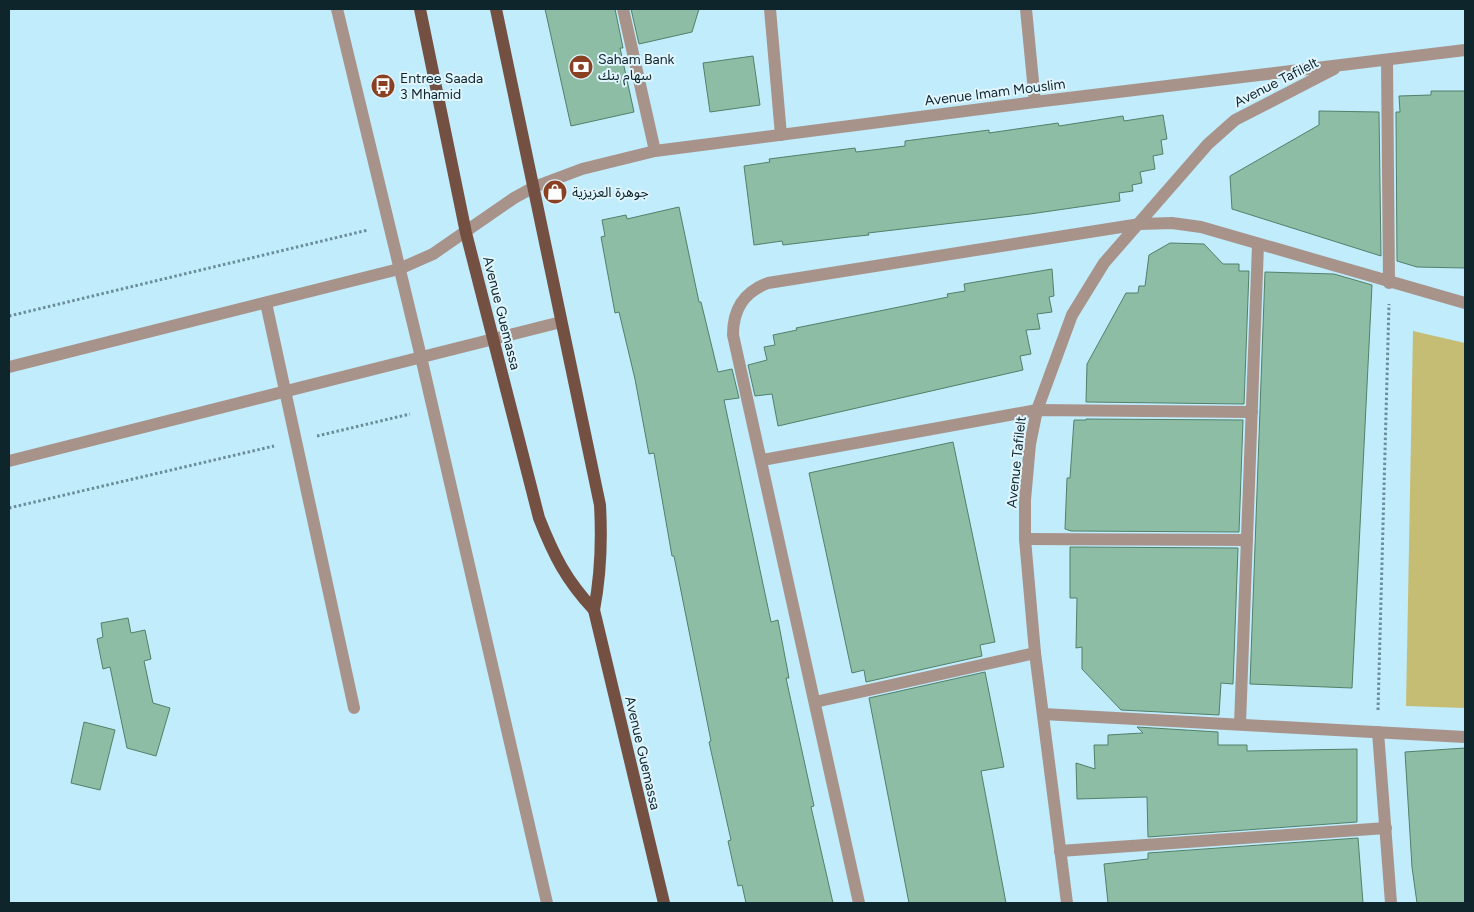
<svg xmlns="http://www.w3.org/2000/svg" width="1474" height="912" viewBox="0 0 1474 912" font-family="Figtree,'Noto Sans Arabic',sans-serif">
<rect width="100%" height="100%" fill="#c0ecfc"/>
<!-- green -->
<polygon fill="#c6bd75" points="1413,331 1465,343 1465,708 1406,706"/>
<!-- building -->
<g fill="#8dbda4" stroke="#528069">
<polygon points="545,9 615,9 623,48 620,48 634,112 571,126"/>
<polygon points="631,9 699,9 692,32 639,44"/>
<polygon points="753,56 760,105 710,112 703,63"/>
<polygon points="1431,91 1465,91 1465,268 1417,267 1397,261 1396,112 1400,112 1399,96 1431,95"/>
<polygon points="1319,111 1379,112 1381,256 1232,209 1230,176 1319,125"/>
<polygon points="1163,115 1167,139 1161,140 1163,154 1153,156 1155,169 1140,172 1142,183 1132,185 1133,191 1119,193 1120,201 1030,214 868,233 869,235 849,237 783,245 782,241 754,245 744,166 770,162 769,159 855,148 856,152 905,146 905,141 989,130 989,133 1058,123 1059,126 1123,116 1124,121"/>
<polygon points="679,207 699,302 701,302 718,372 732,369 739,398 724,400 771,622 778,620 789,678 786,678 814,806 811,807 833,903 746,903 742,885 738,886 728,841 731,840 709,742 711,741 674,556 672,556 654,453 649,454 635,379 619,312 615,313 601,237 605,236 602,220 626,215 627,219"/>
<polygon points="1170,243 1204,244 1223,264 1239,264 1239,271 1249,271 1244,404 1086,402 1087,364 1126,293 1138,293 1139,286 1145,286 1149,255"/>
<polygon points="1052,269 1054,296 1049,297 1052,312 1037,314 1040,329 1026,330 1031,354 1020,356 1023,370 778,426 772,394 755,396 748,365 767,360 764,347 775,345 773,335 797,330 796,328 948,297 947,294 965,291 964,284"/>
<polygon points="1265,272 1334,274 1372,285 1352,688 1250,684"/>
<polygon points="1086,419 1243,420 1239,532 1071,531 1065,529 1067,478 1070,478 1074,420 1086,420"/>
<polygon points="953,442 995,642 980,645 982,656 866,682 864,670 852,673 809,473"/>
<polygon points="1070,547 1238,548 1233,684 1221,683 1219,715 1121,710 1082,669 1082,647 1076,648 1077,598 1070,598"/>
<polygon points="128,618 131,633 145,630 151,659 144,661 153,703 170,708 156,756 127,748 110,667 103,669 97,639 103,637 101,623"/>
<polygon points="985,672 1004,767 981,771 1006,903 909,903 869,698"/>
<polygon points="84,722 115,730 100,790 71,783"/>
<polygon points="1137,727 1218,732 1218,745 1247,745 1247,751 1357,749 1357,822 1148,837 1147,797 1077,799 1076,763 1095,769 1094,745 1108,745 1108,735 1143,733"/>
<polygon points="1465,748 1465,903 1417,903 1412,867 1405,752"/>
<polygon points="1358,838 1363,903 1108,903 1104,864 1148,859 1148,853"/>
</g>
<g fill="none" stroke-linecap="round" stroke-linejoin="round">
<!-- path -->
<g stroke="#6b8d99" stroke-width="3" stroke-dasharray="2.5 2.5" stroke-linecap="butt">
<polyline points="9,316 368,230"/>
<polyline points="317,436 410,414"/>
<polyline points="9,508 274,446"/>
<polyline points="1378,710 1389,304"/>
</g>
<!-- minor -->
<g stroke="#a8938b" stroke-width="12">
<polyline points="337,9 421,357 547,903"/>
<polyline points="623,9 655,151"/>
<polyline points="770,9 781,135"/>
<polyline points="1026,9 1035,102"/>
<polyline points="1387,60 1389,283"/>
<polyline points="266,303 354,708"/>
<polyline points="9,367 399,269 433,254 514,198 534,187 582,169 655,151 1035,102 1465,50"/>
<polyline points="762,460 1037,410 1252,412"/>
<polyline points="9,461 561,322"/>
<polyline points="1025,539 1247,540"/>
<polyline points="815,702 1035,653"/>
<polyline points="1043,714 1465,737"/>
<polyline points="1240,724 1258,245"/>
<polyline points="1378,732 1391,903"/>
<polyline points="1060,851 1386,828"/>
<path d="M 859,903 L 733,335 C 733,309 744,292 768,283 L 1140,224 L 1172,223 L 1201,227 L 1465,303"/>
<polyline points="1067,903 1035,653 1025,539 1025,500 1030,444 1037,410 1072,315 1104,263 1208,144 1235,120 1334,69"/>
</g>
<!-- major -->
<g stroke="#745042" stroke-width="12">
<path d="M 420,9 L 466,233 L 539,518 C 554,556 566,580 594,610"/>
<path d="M 496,9 L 600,505 C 602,541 601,574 594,610 L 664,903"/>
</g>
</g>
<!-- icons -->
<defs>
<symbol id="bank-disc" viewBox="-11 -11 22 22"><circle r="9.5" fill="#8a4123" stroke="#e0f5fd"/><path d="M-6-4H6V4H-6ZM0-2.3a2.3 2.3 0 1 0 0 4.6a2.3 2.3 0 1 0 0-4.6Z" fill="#fff"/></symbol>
<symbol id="bus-disc" viewBox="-11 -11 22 22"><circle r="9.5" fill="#8a4123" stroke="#e0f5fd"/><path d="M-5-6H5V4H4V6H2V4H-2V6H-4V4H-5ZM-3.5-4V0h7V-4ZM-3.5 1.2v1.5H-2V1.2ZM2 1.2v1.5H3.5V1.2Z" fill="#fff"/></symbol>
<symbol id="shop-disc" viewBox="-11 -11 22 22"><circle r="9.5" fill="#8a4123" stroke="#e0f5fd"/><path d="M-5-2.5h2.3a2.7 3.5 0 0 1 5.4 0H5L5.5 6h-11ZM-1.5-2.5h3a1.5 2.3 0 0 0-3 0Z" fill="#fff"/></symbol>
</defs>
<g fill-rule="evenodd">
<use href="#bank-disc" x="567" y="53" width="28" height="28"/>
<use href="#bus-disc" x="369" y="72" width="28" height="28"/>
<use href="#shop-disc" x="541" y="178" width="28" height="28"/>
</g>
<g text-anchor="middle" stroke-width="4" stroke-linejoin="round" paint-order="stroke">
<!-- poi labels -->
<g font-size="14" fill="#0e252c" stroke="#e0f5fd" text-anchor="start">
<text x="598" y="64">Saham Bank<tspan x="598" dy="16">سهام بنك</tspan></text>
<text x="400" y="83">Entree Saada<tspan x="400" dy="16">3 Mhamid</tspan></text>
<text x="572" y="197">جوهرة العزيزية</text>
</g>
<!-- street labels -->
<g font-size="14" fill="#0e252c" stroke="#e0f5fd">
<text transform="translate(1276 82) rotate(-27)" y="5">Avenue Tafilelt</text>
<text transform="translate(995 92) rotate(-7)" y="5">Avenue Imam Mouslim</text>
<text transform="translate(502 313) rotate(76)" y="5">Avenue Guemassa</text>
<text transform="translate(1016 462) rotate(-84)" y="5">Avenue Tafilelt</text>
<text transform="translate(643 753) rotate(77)" y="5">Avenue Guemassa</text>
</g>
</g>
<!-- border -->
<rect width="1474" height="912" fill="none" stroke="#0e252c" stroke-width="20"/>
</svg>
